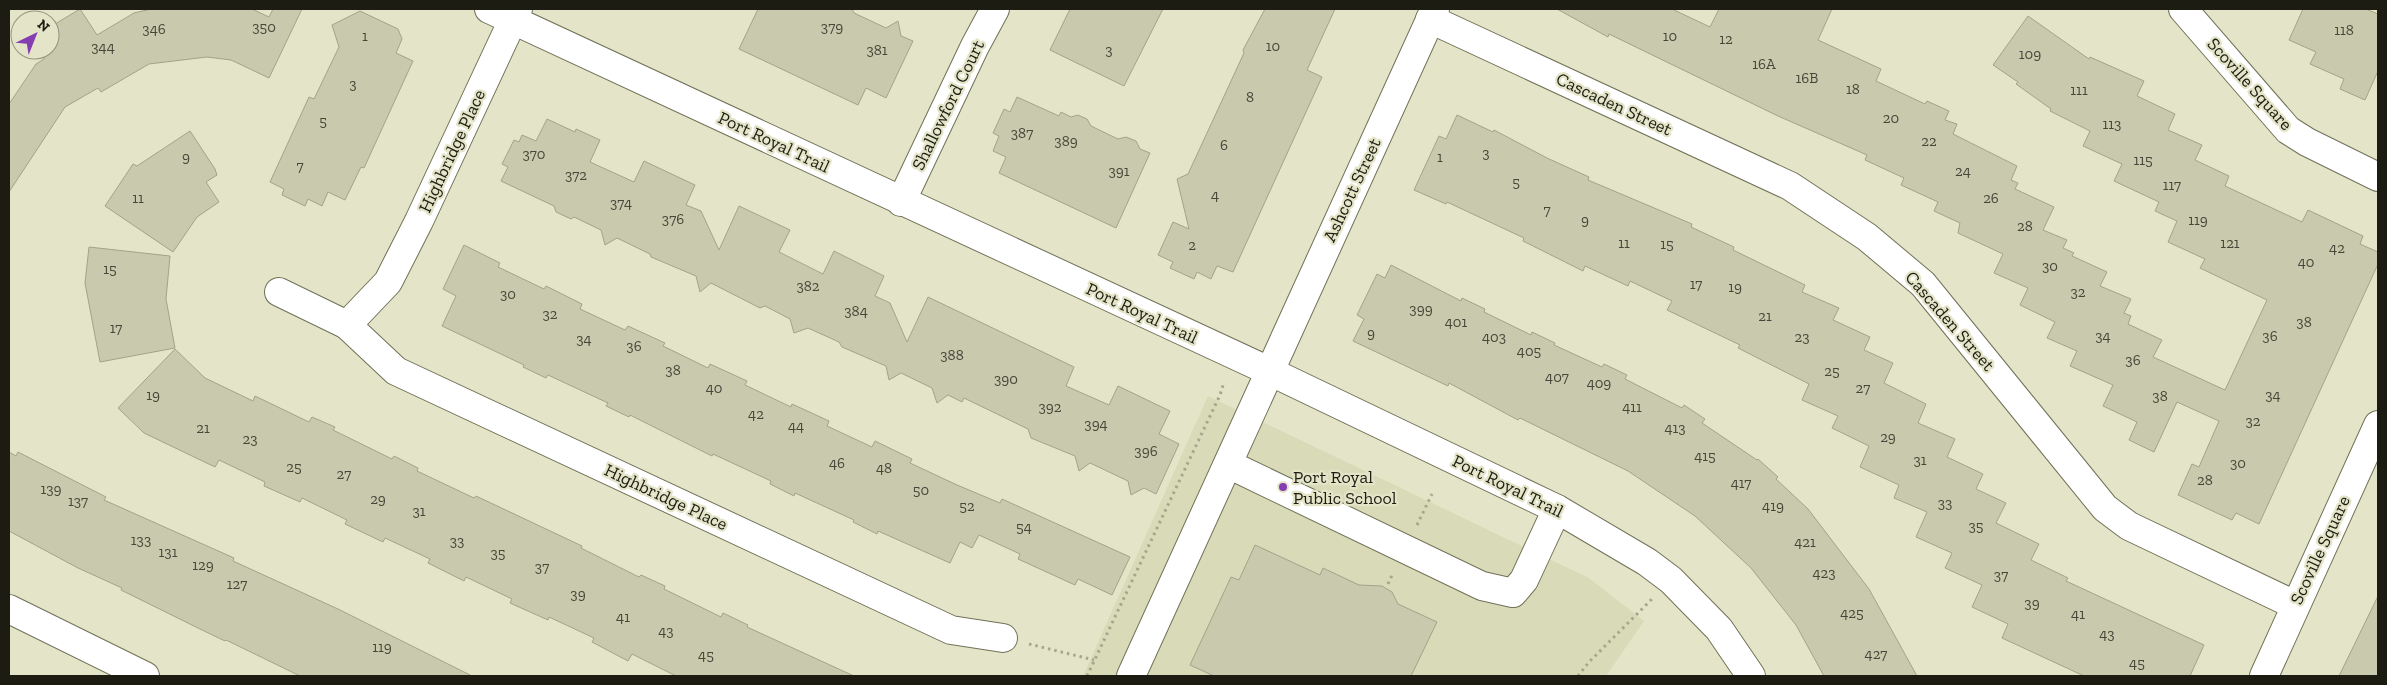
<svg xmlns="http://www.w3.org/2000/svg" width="2387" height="685" viewBox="0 0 2387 685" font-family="'Zilla Slab',serif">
<rect width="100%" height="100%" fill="#e4e5c8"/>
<!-- built -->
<polygon fill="#d9dab7" points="1208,396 1589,578 1644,621 1606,676 1083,676"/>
<!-- building -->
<g fill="#c8c9ad" stroke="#a2a388">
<polygon points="80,9 97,35 134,13 151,9 252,9 269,17 273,9 302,9 269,78 231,60 207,57 149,64 101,92 98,88 65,107 9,192 9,104 36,64 44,59 39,50 50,50 50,27"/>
<polygon points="758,9 852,9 854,13 886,28 898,21 901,36 913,41 886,98 866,88 858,105 739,49"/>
<polygon points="1070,9 1163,9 1124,86 1050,50"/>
<polygon points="1265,9 1335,9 1307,70 1322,77 1233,272 1217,266 1211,279 1197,272 1194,279 1170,268 1173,262 1158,255 1173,222 1189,229 1177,179 1188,174 1244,53 1243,50"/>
<polygon points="1557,9 1672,9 1710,27 1719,9 1832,9 1818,40 1881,69 1876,81 1925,104 1927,101 1949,111 1945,120 1957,124 1953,134 2017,166 2011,180 2018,183 2015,189 2054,207 2043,230 2067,240 2063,248 2074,253 2072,256 2107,272 2100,286 2131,299 2124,313 2131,316 2128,324 2162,340 2153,357 2225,390 2267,300 2200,268 2205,259 2168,242 2177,221 2155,211 2159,202 2114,181 2122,164 2083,146 2090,131 2050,111 2051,109 2016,84 2018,82 1993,65 2028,16 2089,59 2090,57 2144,81 2137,96 2175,114 2168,130 2202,145 2195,160 2229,176 2225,186 2302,222 2308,210 2363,236 2360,244 2378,252 2378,264 2259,524 2236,513 2232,520 2178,495 2192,464 2199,467 2219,421 2177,402 2154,452 2129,440 2137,422 2103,406 2113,385 2070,366 2077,351 2047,338 2055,322 2020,305 2028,288 1994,273 2003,254 1958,233 1960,223 1934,211 1938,202 1901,185 1904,178 1865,160 1867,155 1778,116 1609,34 1608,37"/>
<polygon points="2303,9 2366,9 2378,14 2378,71 2365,100 2340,89 2344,79 2310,64 2316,52 2289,40"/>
<polygon points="360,11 398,29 402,39 396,53 413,61 364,168 361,167 345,200 328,192 322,206 308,199 305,206 282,195 284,189 270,182 309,97 314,99 339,47 332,25"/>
<polygon points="1017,97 1059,116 1061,112 1071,117 1078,115 1087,119 1091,126 1118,139 1126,137 1136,141 1140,149 1150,153 1116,228 999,173 1006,157 993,151 999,136 993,133 1004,109 1010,112"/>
<polygon points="1457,115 1493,132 1494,130 1547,158 1589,177 1588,180 1692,224 1691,227 1734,247 1733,250 1805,285 1802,292 1839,308 1833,320 1870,337 1864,350 1893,363 1884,383 1926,404 1918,423 1955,439 1947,457 1983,474 1976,489 2006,503 1996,523 2039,544 2031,560 2068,578 2066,581 2204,645 2190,676 2084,676 2002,638 2008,624 1972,607 1982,585 1945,568 1952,553 1916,537 1927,512 1894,498 1899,485 1860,467 1869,446 1832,428 1838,416 1802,400 1809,384 1738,348 1740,345 1667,310 1672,301 1630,281 1628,286 1585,266 1583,271 1523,241 1524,238 1447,202 1446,204 1414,190 1439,136 1446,139"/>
<polygon points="547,119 575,132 576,129 600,140 590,162 634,182 644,161 695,185 686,205 701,211 719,250 739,206 790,230 779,252 823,274 834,251 884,276 875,296 890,303 907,342 928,297 1074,367 1066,386 1109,405 1118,386 1170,411 1159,434 1179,444 1156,494 1144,488 1131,495 1128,481 1090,463 1079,471 1075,456 1031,438 1028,429 964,398 962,402 948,395 937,403 932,388 901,373 889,380 886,366 842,347 839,342 808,328 794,333 790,319 765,306 760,308 711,283 700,292 696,276 651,257 650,254 617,238 605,245 601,230 574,217 571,219 556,212 554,206 501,181 508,167 502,164 514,140 519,142 522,135 536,141"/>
<polygon points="190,131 215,169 217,175 206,182 219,202 197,217 173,252 105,206 133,164 137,166"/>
<polygon points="464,245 500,263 498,267 544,289 546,286 582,304 580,309 625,330 628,326 665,343 663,346 708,368 710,364 747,381 745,385 791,407 792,404 829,421 827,426 872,447 875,441 912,459 910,463 957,485 1000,503 1002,499 1130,557 1112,595 1078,579 1075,585 1018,559 1020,554 979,535 972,548 960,542 950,563 878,531 877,534 853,522 854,520 795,493 794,496 770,484 771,481 713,454 712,456 630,415 629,417 606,406 608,403 548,375 546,378 523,367 524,365 442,326 456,296 443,289"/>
<polygon points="89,247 170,256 166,299 175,348 100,362 85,283"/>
<polygon points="1391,265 1461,301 1462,298 1485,309 1484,312 1531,335 1532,332 1555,343 1554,345 1602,367 1604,364 1627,375 1625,379 1682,408 1684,405 1705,419 1702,423 1757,460 1758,459 1778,477 1776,479 1808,509 1869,589 1917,676 1824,676 1796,625 1751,568 1695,516 1628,471 1520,418 1518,420 1449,383 1448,386 1353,341 1364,319 1357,315 1377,274 1385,278"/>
<polygon points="175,349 205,378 253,401 255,396 309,422 312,417 335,427 333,430 392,459 394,456 418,468 417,471 474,498 476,496 582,546 581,548 639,577 641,575 665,586 664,589 721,617 723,613 748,625 747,627 854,676 676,676 632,654 628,661 592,642 594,638 549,617 548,620 510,603 512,599 466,577 464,581 428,563 430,559 385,538 383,542 345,524 347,520 302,498 300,502 264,486 265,482 219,460 215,467 144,433 118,408"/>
<polygon points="9,452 16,456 18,452 106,497 104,500 234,558 233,561 338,609 472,676 300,676 226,640 225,641 202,630 121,590 122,588 78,568 9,531"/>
<polygon points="1255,545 1320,575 1323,568 1359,585 1382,586 1392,592 1398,604 1437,622 1411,676 1214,676 1190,665 1231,577 1239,580"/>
<polygon points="2378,596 2378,676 2339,676"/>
</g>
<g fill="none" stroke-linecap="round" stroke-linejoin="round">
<defs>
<g id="minor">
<polyline points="489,9 1269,371 1557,509 1647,562 1671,580 1719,629 1751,676"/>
<polyline points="518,9 419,221 388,282 347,325 396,371 951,630 1003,638"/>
<polyline points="2183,9 2288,130 2307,142 2378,177"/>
<polyline points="1430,19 1790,186 1867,237 1923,284 2105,508 2129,526 2295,605"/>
<polyline points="901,202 975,46 995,9"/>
<polyline points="279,292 347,325"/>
<polyline points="1228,464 1482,586 1513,593 1524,580 1557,509"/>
<polyline points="9,609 145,676"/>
<polyline points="1131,676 1435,9"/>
<polyline points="2264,676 2378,425"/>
</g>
</defs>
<!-- minor casing -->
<use href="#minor" stroke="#717158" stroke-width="30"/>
<!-- path -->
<g stroke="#a6a68f" stroke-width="3" stroke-dasharray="2.5 4" stroke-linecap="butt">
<polyline points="1417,525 1432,494"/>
<polyline points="1388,584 1393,573"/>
<polyline points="1029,644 1094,660"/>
<polyline points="1087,676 1220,395 1224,382"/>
<polyline points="1578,676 1589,662 1652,599"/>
</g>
<!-- minor -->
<use href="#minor" stroke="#fff" stroke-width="28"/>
</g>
<!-- markers -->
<circle fill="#843eb1" stroke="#e4e5c8" stroke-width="2" cx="1283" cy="487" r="5"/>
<g text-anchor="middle" stroke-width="4.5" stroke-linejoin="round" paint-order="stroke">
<!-- number labels -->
<g font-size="15" fill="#474739">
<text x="264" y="32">350</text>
<text x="832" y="32">379</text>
<text x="154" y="34">346</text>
<text x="2344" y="35">118</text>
<text x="365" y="41">1</text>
<text x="1670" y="41">10</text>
<text x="1726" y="44">12</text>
<text x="1273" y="51">10</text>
<text x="103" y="52">344</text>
<text x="877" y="55">381</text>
<text x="1109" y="55">3</text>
<text x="2030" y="59">109</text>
<text x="1764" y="69">16A</text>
<text x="1807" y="83">16B</text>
<text x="353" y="89">3</text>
<text x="1853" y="94">18</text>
<text x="2079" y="95">111</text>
<text x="1250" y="102">8</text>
<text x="1891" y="123">20</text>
<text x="323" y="126">5</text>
<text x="2112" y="129">113</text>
<text x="1022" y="138">387</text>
<text x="1066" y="146">389</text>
<text x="1929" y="146">22</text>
<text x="1224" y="150">6</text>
<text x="1486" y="158">3</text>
<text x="534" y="159">370</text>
<text x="186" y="162">9</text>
<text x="1440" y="162">1</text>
<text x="2143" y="165">115</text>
<text x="300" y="171">7</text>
<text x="1119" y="176">391</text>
<text x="1963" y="176">24</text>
<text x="576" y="180">372</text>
<text x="1516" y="187">5</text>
<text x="2172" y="190">117</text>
<text x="1215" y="200">4</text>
<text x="138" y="203">11</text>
<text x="1991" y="203">26</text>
<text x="621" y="208">374</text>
<text x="1547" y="215">7</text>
<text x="673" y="224">376</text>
<text x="1585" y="225">9</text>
<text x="2198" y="225">119</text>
<text x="2025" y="231">28</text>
<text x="1624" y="248">11</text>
<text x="2230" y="248">121</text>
<text x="1667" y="249">15</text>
<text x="1192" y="250">2</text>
<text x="2337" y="253">42</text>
<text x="2306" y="267">40</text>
<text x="2050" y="271">30</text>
<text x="110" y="274">15</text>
<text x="1696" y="289">17</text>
<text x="808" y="291">382</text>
<text x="1735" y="292">19</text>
<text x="2078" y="297">32</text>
<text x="508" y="299">30</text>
<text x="1421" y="314">399</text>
<text x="856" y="316">384</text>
<text x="550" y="319">32</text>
<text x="1765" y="321">21</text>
<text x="1456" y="327">401</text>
<text x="2304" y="327">38</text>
<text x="116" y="333">17</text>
<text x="1371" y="338">9</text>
<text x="2103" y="341">34</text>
<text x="2270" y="341">36</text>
<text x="1494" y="342">403</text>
<text x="1802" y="342">23</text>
<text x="584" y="344">34</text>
<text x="634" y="351">36</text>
<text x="1529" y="356">405</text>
<text x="952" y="360">388</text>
<text x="2133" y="365">36</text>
<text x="673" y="375">38</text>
<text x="1832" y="376">25</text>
<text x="1557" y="382">407</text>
<text x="1006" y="384">390</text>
<text x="1599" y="388">409</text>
<text x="714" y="393">40</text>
<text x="1863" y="393">27</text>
<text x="153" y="400">19</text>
<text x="2273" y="400">34</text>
<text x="2160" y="401">38</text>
<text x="1050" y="412">392</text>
<text x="1632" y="412">411</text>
<text x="756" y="419">42</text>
<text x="2253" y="426">32</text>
<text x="1096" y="429">394</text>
<text x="796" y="431">44</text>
<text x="203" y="433">21</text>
<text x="1675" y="433">413</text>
<text x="1888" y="442">29</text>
<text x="250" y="444">23</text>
<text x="1146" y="456">396</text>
<text x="1705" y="461">415</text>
<text x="1920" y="465">31</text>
<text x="837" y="468">46</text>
<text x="2238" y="468">30</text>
<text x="294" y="472">25</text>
<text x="884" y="473">48</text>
<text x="344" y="479">27</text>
<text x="2205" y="485">28</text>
<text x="1741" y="488">417</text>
<text x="51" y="494">139</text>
<text x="921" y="495">50</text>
<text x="378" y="504">29</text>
<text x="78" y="506">137</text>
<text x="1945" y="508">33</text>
<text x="967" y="511">52</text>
<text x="1773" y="511">419</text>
<text x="419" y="516">31</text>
<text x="1976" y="531">35</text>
<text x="1024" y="532">54</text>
<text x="141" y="545">133</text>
<text x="457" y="546">33</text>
<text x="1805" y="547">421</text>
<text x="168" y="557">131</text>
<text x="498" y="558">35</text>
<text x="203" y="570">129</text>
<text x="542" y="572">37</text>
<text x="1824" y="578">423</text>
<text x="2001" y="580">37</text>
<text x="237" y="589">127</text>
<text x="578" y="599">39</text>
<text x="2032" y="608">39</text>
<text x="1852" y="618">425</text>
<text x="2078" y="619">41</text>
<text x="623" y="622">41</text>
<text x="666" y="636">43</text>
<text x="2107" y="639">43</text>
<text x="382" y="652">119</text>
<text x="1876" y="659">427</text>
<text x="706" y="660">45</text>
<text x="2137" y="668">45</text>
</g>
<!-- street labels -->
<g font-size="18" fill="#1c1c12" stroke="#e4e5c8">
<text transform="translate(2250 84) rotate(48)" y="6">Scoville Square</text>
<text transform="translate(1614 104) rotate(25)" y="6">Cascaden Street</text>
<text transform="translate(948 105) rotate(-64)" y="6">Shallowford Court</text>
<text transform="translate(774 142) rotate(25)" y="6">Port Royal Trail</text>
<text transform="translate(452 151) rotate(-65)" y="6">Highbridge Place</text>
<text transform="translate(1352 190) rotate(-65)" y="6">Ashcott Street</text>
<text transform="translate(1142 313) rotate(25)" y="6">Port Royal Trail</text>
<text transform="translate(1950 321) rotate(49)" y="6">Cascaden Street</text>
<text transform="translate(1508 486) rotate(26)" y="6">Port Royal Trail</text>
<text transform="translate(666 497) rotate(25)" y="6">Highbridge Place</text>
<text transform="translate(2320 550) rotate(-65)" y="6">Scoville Square</text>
</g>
<!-- poi labels -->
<g font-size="18" fill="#1c1c12" stroke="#e4e5c8" text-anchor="start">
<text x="1293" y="483">Port Royal<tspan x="1293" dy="21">Public School</tspan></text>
</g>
</g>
<!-- border -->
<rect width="2387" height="685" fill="none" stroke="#1c1c12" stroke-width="20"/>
<!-- north arrow -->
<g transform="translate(35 35) rotate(43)"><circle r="24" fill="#e4e5c8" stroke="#94957f"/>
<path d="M0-4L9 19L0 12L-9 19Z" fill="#843eb1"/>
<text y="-8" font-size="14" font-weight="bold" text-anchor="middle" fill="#1c1c12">N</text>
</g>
</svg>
